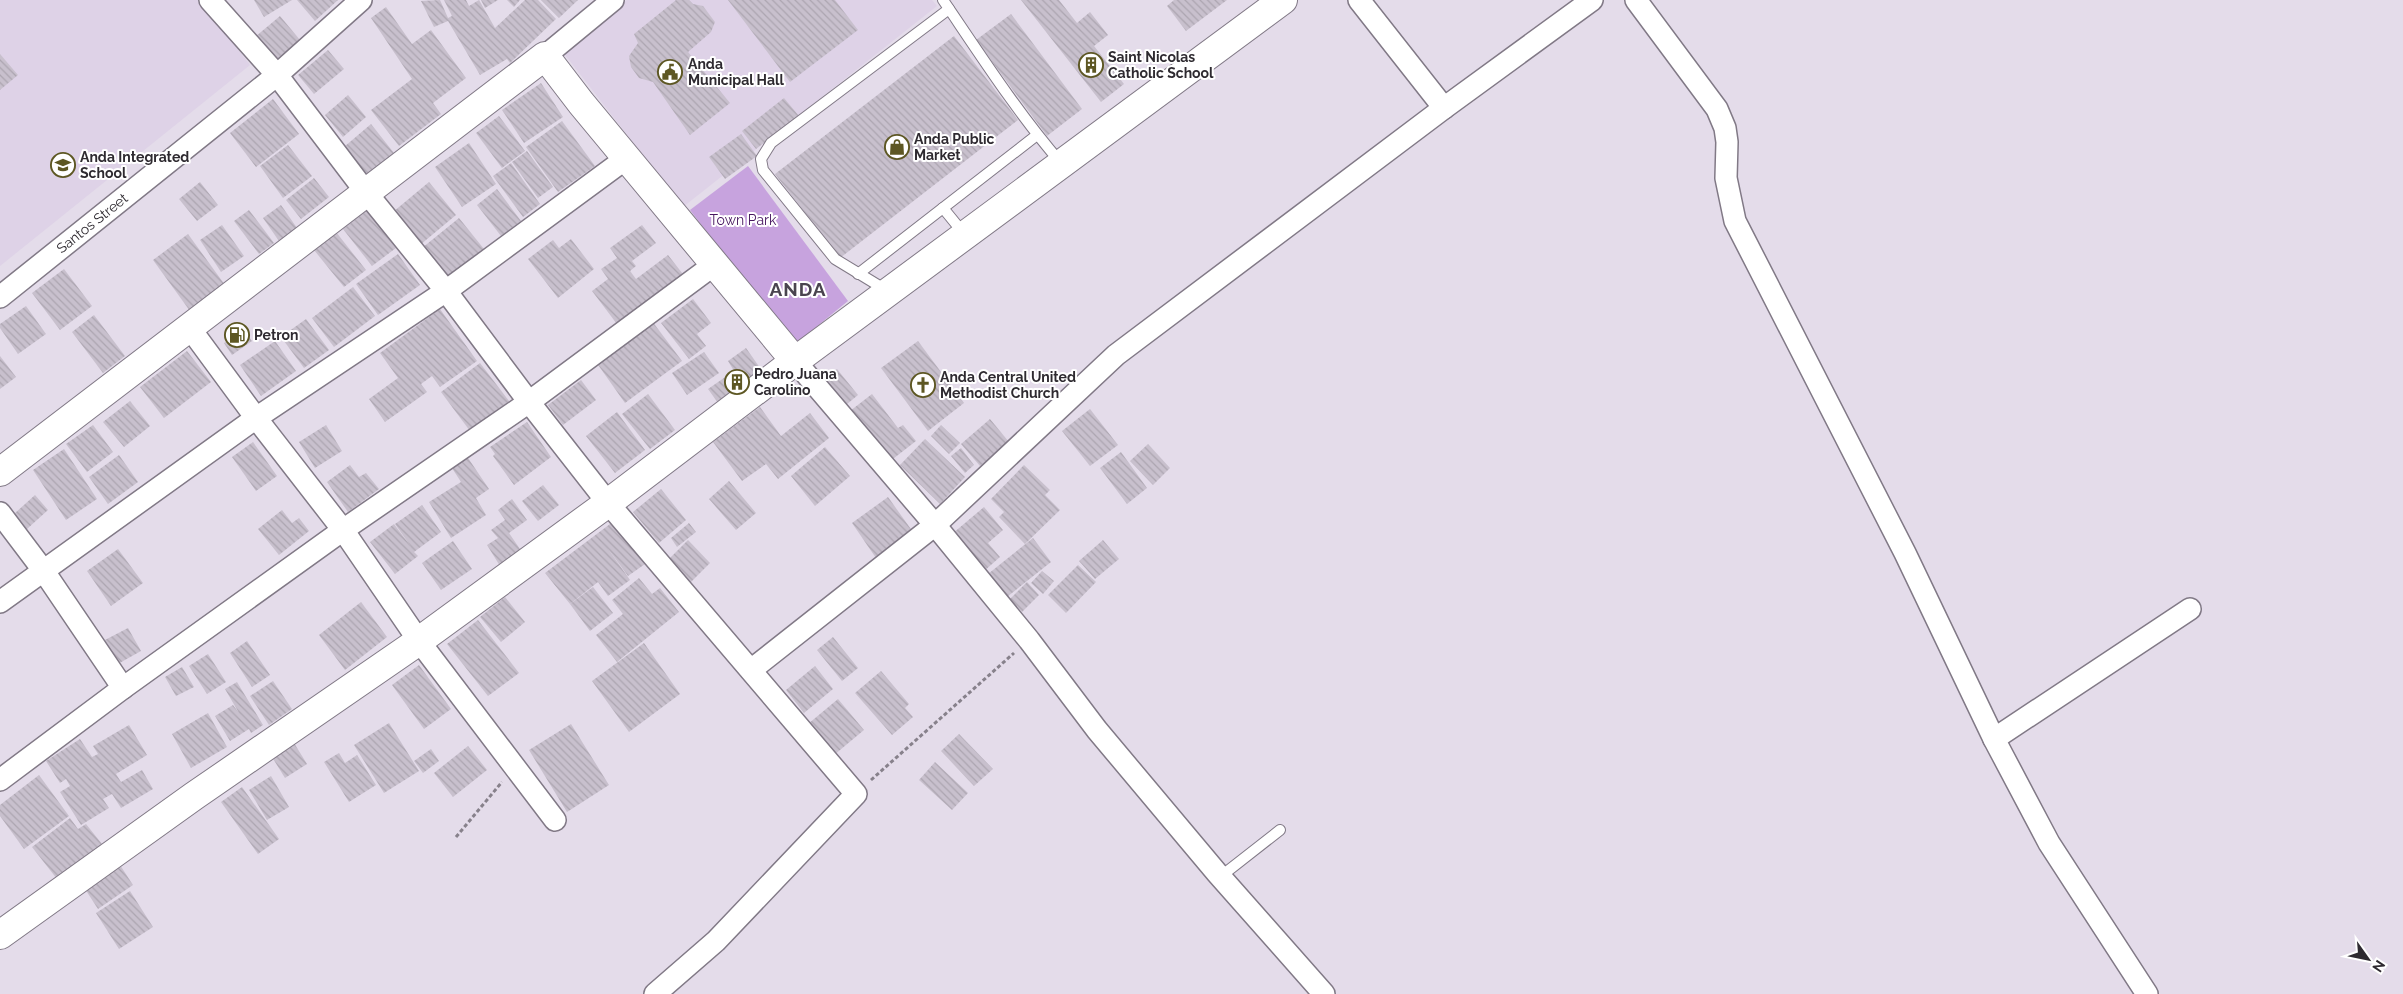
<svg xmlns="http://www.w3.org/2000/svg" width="2403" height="994" viewBox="0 0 2403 994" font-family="Raleway,sans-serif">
<defs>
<pattern id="building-back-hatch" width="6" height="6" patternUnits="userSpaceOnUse" patternTransform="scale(1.25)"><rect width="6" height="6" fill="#c8c0cd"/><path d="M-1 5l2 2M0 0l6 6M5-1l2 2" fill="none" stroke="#aca5b0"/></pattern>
</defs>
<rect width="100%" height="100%" fill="#e4dcea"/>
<!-- built -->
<g fill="#ded2e7">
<polygon points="0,0 200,0 250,65 0,266"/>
<polygon points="627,0 932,0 937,6 683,207 562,51"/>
</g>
<!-- park -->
<polygon fill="#c7a3de" points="748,166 848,301 793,346 690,210"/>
<!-- building -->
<g fill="url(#building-back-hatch)">
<polygon points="254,0 292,0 264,17"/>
<polygon points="297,0 338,0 315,21"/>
<polygon points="440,0 448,18 452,16 444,0 466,0 469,6 479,0 495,28 525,0 538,0 556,19 510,63 507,59 480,75 448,21 434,27 421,1"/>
<polygon points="481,0 498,0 485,8"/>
<polygon points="507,0 520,0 514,7"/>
<polygon points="541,0 578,0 559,18"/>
<polygon points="676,0 689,0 693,4 703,6 715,22 711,32 688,52 730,103 690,135 653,82 639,78 631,67 629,56 638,43 634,34"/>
<polygon points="728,0 835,0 858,30 790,82"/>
<polygon points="1021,0 1059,0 1077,23 1090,12 1108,35 1094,46 1124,84 1101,102"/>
<polygon points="1174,0 1227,0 1186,31 1167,6"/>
<polygon points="386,7 412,44 431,30 466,78 433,103 441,114 399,146 371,110 412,79 371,18"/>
<polygon points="1011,14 1082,109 1047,136 976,40"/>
<polygon points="280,16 300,40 274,61 255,37"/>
<polygon points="954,36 1018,120 840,258 775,174"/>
<polygon points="328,50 344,69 314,94 298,75"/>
<polygon points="0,54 18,75 0,90"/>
<polygon points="541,83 563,117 524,143 502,110"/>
<polygon points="348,95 366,117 343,137 325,115"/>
<polygon points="784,98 799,116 756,149 742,131"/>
<polygon points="273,99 299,134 256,167 230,133"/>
<polygon points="499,116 525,151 502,168 476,133"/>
<polygon points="562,121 595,166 558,192 526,147"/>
<polygon points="371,124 394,153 367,175 344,147"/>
<polygon points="741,134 757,156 725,179 709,157"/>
<polygon points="469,143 496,184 462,207 435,167"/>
<polygon points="288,145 312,176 283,198 260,166"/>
<polygon points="527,151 553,187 538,198 512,162"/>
<polygon points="511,163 540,204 523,217 493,176"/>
<polygon points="314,178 329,197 301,219 286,200"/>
<polygon points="200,182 218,205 197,221 179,199"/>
<polygon points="429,182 456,215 420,245 393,212"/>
<polygon points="497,189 521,221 501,236 477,205"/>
<polygon points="281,205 297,228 279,241 263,218"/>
<polygon points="249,210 274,243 259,254 234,221"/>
<polygon points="367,210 396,248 372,266 343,229"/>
<polygon points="459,218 484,249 447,280 422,248"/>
<polygon points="222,225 244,256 221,272 200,240"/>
<polygon points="642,225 656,243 632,261 636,266 630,271 636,279 668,255 686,278 620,328 592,291 608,279 601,269 617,258 610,248"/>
<polygon points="336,232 366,270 344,287 314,250"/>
<polygon points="188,234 225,285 190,311 153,260"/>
<polygon points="571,239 594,269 558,298 528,259 553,240 559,248"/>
<polygon points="398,254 420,285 378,315 356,284"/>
<polygon points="64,269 92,306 60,330 32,293"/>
<polygon points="353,287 375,316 334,347 312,318"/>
<polygon points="693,299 711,323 697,334 706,346 689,359 661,323"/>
<polygon points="26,306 46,334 18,354 0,328 0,324"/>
<polygon points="440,309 477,361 440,387 432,376 421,384 427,392 385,422 369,399 398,378 380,353"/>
<polygon points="94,315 125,356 103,373 72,332"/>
<polygon points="306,319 329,350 304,368 281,337"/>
<polygon points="652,321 682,361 625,403 596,362"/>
<polygon points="244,330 252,341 232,355 224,343"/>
<polygon points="275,341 296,371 261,396 240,365"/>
<polygon points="918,341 964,403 928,431 881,368"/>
<polygon points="746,348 765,375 721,407 708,389 734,371 728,361"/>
<polygon points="187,351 211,382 164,418 140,387"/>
<polygon points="704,352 719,373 687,395 672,373"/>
<polygon points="0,356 16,377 0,389"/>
<polygon points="480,363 509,401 470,431 441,392"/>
<polygon points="837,369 858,395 841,409 819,384"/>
<polygon points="581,380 596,400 563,425 548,405"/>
<polygon points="648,394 675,430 650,449 622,414"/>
<polygon points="872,394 898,428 903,425 916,441 889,462 850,411"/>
<polygon points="130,401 150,426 124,447 103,422"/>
<polygon points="760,407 781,436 810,413 829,438 778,479 766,464 742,481 713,442"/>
<polygon points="1090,409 1118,445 1090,466 1062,431"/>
<polygon points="617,412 645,450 615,473 586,436"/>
<polygon points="990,419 1009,442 980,466 961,444"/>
<polygon points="527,422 551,457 514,485 493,456 495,454 490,447"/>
<polygon points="93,425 113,452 87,472 66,444"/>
<polygon points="326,425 342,451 315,468 299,442"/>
<polygon points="941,425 960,443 949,454 931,436"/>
<polygon points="925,439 965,477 940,504 900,465"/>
<polygon points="253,442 277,476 256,491 232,457"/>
<polygon points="1148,444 1170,468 1153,485 1130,461"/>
<polygon points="825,447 850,476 815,506 791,476"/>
<polygon points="961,448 974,465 965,473 951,456"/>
<polygon points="64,449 97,499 66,520 33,470"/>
<polygon points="1121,452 1147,488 1127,504 1100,468"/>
<polygon points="119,455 138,482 108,504 89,477"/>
<polygon points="466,455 489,489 476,498 486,515 451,538 429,502 461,482 450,465"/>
<polygon points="350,465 359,477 366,473 379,489 348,512 327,482"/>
<polygon points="1024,465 1050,490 1045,495 1060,510 1025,544 999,517 1004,512 991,499"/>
<polygon points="729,481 756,513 736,530 709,499"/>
<polygon points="543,485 559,505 538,521 522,501"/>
<polygon points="661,489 686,520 659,543 633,512"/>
<polygon points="35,495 48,510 27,529 14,514"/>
<polygon points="888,497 913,532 876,558 852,523"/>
<polygon points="512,499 527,520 509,533 522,552 500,566 487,545 498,538 491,530 505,520 498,510"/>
<polygon points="422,505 441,532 414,552 418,556 395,574 370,542 394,524 412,548 395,524"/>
<polygon points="984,507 1003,530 988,543 1000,557 983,572 952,534"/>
<polygon points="282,510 292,523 299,518 309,531 279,555 258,529"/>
<polygon points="614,521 645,564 628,576 606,546 630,580 608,596 598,582 570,604 545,573"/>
<polygon points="689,523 696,532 677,547 671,538"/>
<polygon points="1033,538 1051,562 1007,597 988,574"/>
<polygon points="688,540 710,563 689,584 667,561"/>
<polygon points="1103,540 1119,559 1095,579 1079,561"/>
<polygon points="453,541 472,569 441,590 422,563"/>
<polygon points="118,549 143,583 111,606 87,571"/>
<polygon points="1078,565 1096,582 1066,613 1048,595"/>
<polygon points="1042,571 1054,581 1043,594 1031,583"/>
<polygon points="639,578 652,594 660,588 679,612 617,662 596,635 623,614 612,600"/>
<polygon points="1027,582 1039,595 1022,612 1010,599"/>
<polygon points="593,587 613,613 590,631 570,604"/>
<polygon points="505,597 525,622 501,642 480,617"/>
<polygon points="361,602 387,637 345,670 319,635"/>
<polygon points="478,620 519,673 488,696 447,644"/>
<polygon points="128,628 141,651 116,665 103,641"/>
<polygon points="833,637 858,668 842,681 817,650"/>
<polygon points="247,641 270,675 252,687 230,653"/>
<polygon points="644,643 680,694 629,732 592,681"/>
<polygon points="208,654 226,682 207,694 189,666"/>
<polygon points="419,665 451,709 424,729 392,685"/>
<polygon points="815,666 833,689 804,713 786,690"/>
<polygon points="182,667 194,687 176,696 165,677"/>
<polygon points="881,671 909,704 905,708 913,717 892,735 855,693"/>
<polygon points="273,681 292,709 269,725 250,696"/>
<polygon points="237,682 263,725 251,733 249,729 230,741 215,716 233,705 239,713 225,689"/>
<polygon points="838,699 864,730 834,755 808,724"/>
<polygon points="208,713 227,747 191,768 172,734"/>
<polygon points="389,723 419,771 384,793 354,745"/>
<polygon points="571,724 609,785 567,812 529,750"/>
<polygon points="129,725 147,755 116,774 121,782 142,770 153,789 121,808 112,794 103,799 109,808 81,825 60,792 70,786 66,779 60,783 46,761 80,739 92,757 98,754 93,746"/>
<polygon points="959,734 993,769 974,786 941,751"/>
<polygon points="294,743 307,764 285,778 272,757"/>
<polygon points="468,746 487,770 453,797 434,773"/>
<polygon points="431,749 439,761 423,773 414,761"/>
<polygon points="339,753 345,763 357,755 376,785 349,802 324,762"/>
<polygon points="935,762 968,793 952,810 919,780"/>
<polygon points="39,775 69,816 24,849 0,816 0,805"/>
<polygon points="271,776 289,807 267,820 249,790"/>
<polygon points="242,787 279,839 258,854 221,802"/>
<polygon points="70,818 78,829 86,824 102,844 57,879 32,847"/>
<polygon points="120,865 133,885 98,909 85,889"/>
<polygon points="130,891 153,927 119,949 96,913"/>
</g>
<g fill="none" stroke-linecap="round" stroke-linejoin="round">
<defs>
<g id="lane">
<path d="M 943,0 C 981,56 1017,112 1061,163"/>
<polyline points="965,235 943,208 1037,135"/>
<polyline points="858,274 943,208"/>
<polyline points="886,290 835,259 763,170 761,159 771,143 949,9"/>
<polyline points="1220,877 1280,830"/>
</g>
<g id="street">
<polyline points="361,0 277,75 365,191 446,291 529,402 608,503 856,794 716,941 655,994"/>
<polyline points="1359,0 1444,108"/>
<polyline points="1636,0 1717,109 1725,128 1727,142 1726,178 1735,221 1905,553 1994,739 2049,843 2147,994"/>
<polyline points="545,56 613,0"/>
<path id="s1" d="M 0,297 L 277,75 L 210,0"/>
<polyline points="189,327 256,418 343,530 419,641 555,820"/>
<polyline points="795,361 935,525 1029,640 1097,730 1217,873 1324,994"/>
<polyline points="0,513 43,570 123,688"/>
<polyline points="0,602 256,418 446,291 628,157"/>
<polyline points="751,670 935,525 1116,355 1444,108 1592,0"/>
<polyline points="1994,739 2190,609"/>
<polyline points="0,780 123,688 343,530 529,402 715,264"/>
</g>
<g id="secondary">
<polyline points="0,472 545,56 581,103 795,361 1283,0"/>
<polyline points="0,935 194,796 419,641 608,503 795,361"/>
</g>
</defs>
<!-- lane casing -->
<use href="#lane" stroke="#817986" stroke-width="12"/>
<!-- street casing -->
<use href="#street" stroke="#817986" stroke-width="24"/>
<!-- secondary casing -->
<use href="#secondary" stroke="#817986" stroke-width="30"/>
<!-- path -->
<g stroke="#87818b" stroke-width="3" stroke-dasharray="4 2.5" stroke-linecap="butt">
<polyline points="871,780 1014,653"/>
<polyline points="456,837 502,782"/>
</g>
<!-- lane -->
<use href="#lane" stroke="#fff" stroke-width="10"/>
<!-- street -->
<use href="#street" stroke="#fff" stroke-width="21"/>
<!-- secondary -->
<use href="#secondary" stroke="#fff" stroke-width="28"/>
</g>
<!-- icons -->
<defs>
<symbol id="building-ring" viewBox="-11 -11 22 22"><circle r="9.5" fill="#fff" stroke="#5d5723" stroke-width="1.5"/><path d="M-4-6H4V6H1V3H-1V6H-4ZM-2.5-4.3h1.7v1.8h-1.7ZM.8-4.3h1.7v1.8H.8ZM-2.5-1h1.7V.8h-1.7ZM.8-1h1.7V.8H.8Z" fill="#5d5723"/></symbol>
<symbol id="civic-ring" viewBox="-11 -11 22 22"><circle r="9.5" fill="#fff" stroke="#5d5723" stroke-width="1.5"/><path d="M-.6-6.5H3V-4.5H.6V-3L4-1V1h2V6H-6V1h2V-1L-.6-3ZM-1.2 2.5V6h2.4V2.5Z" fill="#5d5723"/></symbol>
<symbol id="shop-ring" viewBox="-11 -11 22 22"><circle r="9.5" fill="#fff" stroke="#5d5723" stroke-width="1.5"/><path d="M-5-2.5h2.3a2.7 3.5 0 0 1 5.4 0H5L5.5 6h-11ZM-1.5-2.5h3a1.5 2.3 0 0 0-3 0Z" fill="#5d5723"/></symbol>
<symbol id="school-ring" viewBox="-11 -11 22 22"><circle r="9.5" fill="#fff" stroke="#5d5723" stroke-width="1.5"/><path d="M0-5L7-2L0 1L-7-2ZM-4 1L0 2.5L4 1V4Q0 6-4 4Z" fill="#5d5723"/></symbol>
<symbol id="fuel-ring" viewBox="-11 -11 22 22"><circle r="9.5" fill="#fff" stroke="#5d5723" stroke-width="1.5"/><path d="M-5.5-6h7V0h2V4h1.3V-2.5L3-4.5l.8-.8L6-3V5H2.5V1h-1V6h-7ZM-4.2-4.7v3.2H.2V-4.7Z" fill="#5d5723"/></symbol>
<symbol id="church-ring" viewBox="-11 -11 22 22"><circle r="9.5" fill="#fff" stroke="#5d5723" stroke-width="1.5"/><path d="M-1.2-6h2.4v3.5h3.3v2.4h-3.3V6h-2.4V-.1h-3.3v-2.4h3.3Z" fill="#5d5723"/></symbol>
</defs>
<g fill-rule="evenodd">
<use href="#building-ring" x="1077" y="51" width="28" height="28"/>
<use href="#civic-ring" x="656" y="58" width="28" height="28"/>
<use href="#shop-ring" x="883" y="133" width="28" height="28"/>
<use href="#school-ring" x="49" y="151" width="28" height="28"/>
<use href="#fuel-ring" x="223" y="321" width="28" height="28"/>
<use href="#building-ring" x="723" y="368" width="28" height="28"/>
<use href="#church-ring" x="909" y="371" width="28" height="28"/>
</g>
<g text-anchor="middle" stroke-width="4" stroke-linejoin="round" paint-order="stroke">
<!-- poi labels -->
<g font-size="14" font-weight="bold" fill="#2e2a30" stroke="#fff" text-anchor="start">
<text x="1108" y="62">Saint Nicolas<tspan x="1108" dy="16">Catholic School</tspan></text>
<text x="688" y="69">Anda<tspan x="688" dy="16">Municipal Hall</tspan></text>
<text x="914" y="144">Anda Public<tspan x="914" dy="16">Market</tspan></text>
<text x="80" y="162">Anda Integrated<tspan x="80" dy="16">School</tspan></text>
<text x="254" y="340">Petron</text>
<text x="754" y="379">Pedro Juana<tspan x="754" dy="16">Carolino</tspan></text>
<text x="940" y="382">Anda Central United<tspan x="940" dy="16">Methodist Church</tspan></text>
</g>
<!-- park labels -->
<g font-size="14" fill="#481860" stroke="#fff">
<text x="743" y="225">Town Park</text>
</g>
<!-- street labels -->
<g font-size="14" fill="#2e2a30" stroke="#fff">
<text dy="5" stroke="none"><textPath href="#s1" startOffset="118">Santos Street</textPath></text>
</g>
<!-- district labels -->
<g font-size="19" font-weight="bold" letter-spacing="1" fill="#4a444f" stroke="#fff">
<text x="798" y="296">ANDA</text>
</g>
</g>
<!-- north arrow -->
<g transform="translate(2368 959) rotate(123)" stroke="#ffffff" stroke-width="4" paint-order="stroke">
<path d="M0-4L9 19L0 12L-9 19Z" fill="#2e2a30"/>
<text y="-8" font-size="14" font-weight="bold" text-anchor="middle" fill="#2e2a30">N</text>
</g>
</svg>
